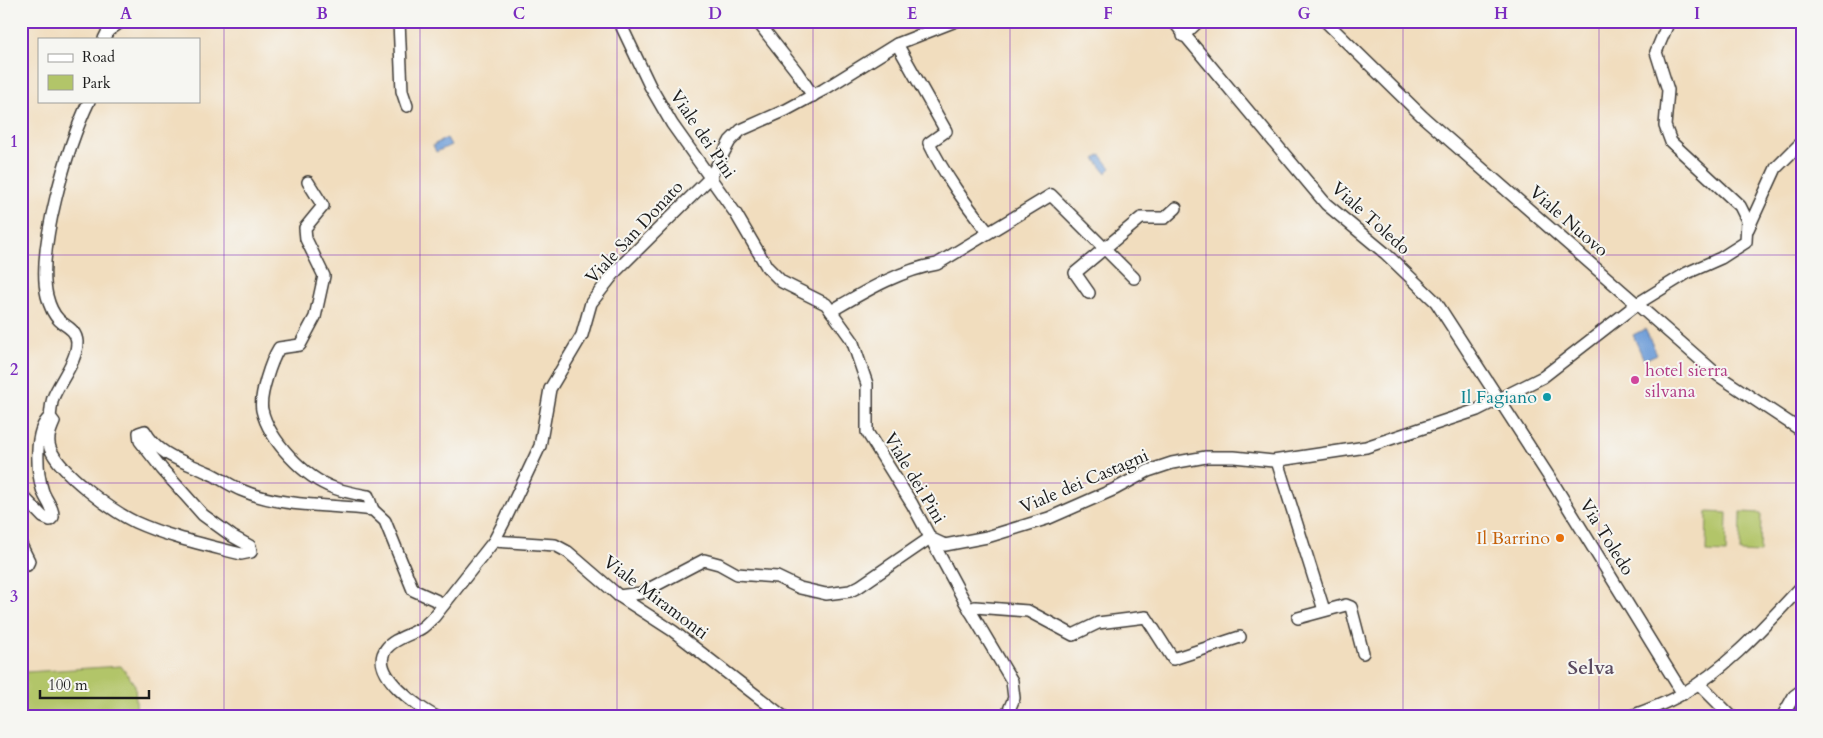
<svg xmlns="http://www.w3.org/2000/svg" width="1823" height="738" viewBox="0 0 1823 738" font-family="Cardo,serif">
<rect width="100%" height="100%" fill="#f6f6f2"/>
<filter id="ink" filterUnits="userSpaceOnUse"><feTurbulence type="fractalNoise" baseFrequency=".02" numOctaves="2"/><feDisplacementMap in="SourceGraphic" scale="10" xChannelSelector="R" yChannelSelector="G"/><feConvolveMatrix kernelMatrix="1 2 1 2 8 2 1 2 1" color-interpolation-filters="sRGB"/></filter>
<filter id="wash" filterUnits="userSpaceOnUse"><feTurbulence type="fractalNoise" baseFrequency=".0096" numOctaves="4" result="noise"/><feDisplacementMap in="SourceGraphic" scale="20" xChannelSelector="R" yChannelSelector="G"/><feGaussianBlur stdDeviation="1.12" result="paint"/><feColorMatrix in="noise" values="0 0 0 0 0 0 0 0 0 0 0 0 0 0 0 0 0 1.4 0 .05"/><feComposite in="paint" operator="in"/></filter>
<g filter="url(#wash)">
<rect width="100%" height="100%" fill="#f1ddbe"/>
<!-- green -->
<g fill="#b2c569" stroke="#677042">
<polygon points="1707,512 1727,513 1726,553 1706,552"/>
<polygon points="1741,512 1761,513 1760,553 1740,552"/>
<polygon points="121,666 135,685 137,717 21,717 21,670 27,672"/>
</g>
<!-- water -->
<g fill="#6f9ed8" stroke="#465d7a">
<polygon points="447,138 451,145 436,152 433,145"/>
<polygon points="1101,155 1111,168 1106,173 1095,159"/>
<polygon points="1645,329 1657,354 1644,360 1633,335"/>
</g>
</g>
<g filter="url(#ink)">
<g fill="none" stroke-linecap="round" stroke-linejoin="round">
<defs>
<g id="minor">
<polyline points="399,21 402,91 407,106"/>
<polyline points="619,21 650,86 672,124 736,214 767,267 782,282 826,304 852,340 867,384 867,432 912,504 965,602 1012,681 1014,698 1006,717"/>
<polyline points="757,21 797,72 813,96"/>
<polyline points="1173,21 1326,204 1385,253 1436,302 1555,486 1683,694"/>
<polyline points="1325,21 1423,117 1719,376 1802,431"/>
<polyline points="1183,36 1199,21"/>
<polyline points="104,39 108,31 122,21"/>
<path d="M 897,44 L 946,131 L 929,143 C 945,176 965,203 988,232"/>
<path d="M 308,182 L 323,206 L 305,228 L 306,239 L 324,276 L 315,317 L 300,345 L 279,348 C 271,361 259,396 262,410 C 269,440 305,478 334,488 C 345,492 357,494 368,496 L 373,510"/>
<polyline points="1748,229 1776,168 1802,142"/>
<polyline points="1089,293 1075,273 1141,218 1165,218 1176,208"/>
<path d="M 831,311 C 864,292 900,270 937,264 L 1051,195 L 1134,278"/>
<path d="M 50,417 C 51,411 51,404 53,398 C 60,380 77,362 77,342 C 76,329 66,327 59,320 C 53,314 49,304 47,296 C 36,249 68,145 89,101"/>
<polyline points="1277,461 1324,610"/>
<path d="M 21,494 L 43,517 L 50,520 L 53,517 C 54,509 46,500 43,492 C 37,474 33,430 50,417 L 54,422 C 50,431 47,439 50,448 C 59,472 112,511 135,522 C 168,537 206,545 241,554 L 251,552 L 250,546 L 232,536 L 203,515 L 162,469 L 140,441 L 139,433 L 145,431 C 158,455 183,461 207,472 C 219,477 229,485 241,490 C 282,508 330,504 373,510 L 385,521 L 413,590 L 444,604"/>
<polyline points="930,538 945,545 987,537 1049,518 1115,489 1148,471 1172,463 1206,457 1234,457 1273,461 1366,447 1477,410 1543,377 1637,304 1687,273 1721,258 1746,242 1747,220 1740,206 1671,142 1665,126 1668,90 1656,52 1669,21"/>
<polyline points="494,541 555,545 568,552 619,596 673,631 784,717"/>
<polyline points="21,545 29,561 27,565 21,565"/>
<polyline points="619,596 641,593 704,560 719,564 737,574 777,577 800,588 826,594 850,591 860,586 930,538"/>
<polyline points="970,611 975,607 1028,611 1073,635 1098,623 1146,617 1173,659 1240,637"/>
<polyline points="1298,618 1346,605 1351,607 1363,653"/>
<polyline points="1699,684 1732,717"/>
<path d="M 437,717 C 420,709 368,673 386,649 C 394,638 412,635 423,627 C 427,624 430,620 434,617 L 494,541 L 505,520 L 540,446 L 550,389 L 582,335 L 591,303 L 616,271 L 710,178 L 730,141 L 741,130 L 786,110 L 823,90 L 897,44 L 956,21"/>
<path d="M 1629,717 C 1647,710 1665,704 1682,694 C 1728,668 1766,624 1802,586"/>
<polyline points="1782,717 1794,696 1802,690"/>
</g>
</defs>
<!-- minor casing -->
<use href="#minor" stroke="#3c3934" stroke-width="14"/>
<!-- minor -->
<use href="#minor" stroke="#fff" stroke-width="11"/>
</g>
</g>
<!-- grid -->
<path fill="none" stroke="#7b2cbf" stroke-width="1" stroke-opacity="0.55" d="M 224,21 L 224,717M 420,21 L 420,717M 617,21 L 617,717M 813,21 L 813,717M 1010,21 L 1010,717M 1206,21 L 1206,717M 1403,21 L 1403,717M 1599,21 L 1599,717M 21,255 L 1802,255M 21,483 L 1802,483"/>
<!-- markers -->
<circle fill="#d1479c" stroke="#f6f6f2" stroke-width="2" cx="1635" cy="380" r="5"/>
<circle fill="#0f9aa8" stroke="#f6f6f2" stroke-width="2" cx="1547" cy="397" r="5"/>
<circle fill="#e8710a" stroke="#f6f6f2" stroke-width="2" cx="1560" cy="538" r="5"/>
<g text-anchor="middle" stroke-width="4" stroke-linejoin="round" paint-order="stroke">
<!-- street labels -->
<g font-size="18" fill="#1c1c1c" stroke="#f6f6f2">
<text transform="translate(703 134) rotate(56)" y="6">Viale dei Pini</text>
<text transform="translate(1371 218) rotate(42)" y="6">Viale Toledo</text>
<text transform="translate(1569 221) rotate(41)" y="6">Viale Nuovo</text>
<text transform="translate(634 232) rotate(-47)" y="6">Viale San Donato</text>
<text transform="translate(915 478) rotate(59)" y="6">Viale dei Pini</text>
<text transform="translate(1084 481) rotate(-23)" y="6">Viale dei Castagni</text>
<text transform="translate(1607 537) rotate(58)" y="6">Via Toledo</text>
<text transform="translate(656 597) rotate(37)" y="6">Viale Miramonti</text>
</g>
<!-- hotel labels -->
<g font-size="18" fill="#b23c85" stroke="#f6f6f2" text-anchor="start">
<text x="1645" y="376">hotel sierra<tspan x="1645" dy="21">silvana</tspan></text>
</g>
<!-- culture labels -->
<g font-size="18" fill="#0d838f" stroke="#f6f6f2" text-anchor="end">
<text x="1537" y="403">Il Fagiano</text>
</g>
<!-- food labels -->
<g font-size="18" fill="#c56008" stroke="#f6f6f2" text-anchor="end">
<text x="1550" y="544">Il Barrino</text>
</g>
<!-- quarter labels -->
<g font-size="20" font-weight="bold" fill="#5c4b60" stroke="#f6f6f2">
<text x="1591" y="674">Selva</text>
</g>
</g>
<!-- margin -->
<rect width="1823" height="738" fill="none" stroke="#f6f6f2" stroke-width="55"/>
<!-- legend -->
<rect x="38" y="38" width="162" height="65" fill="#f6f6f2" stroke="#9f9f9c"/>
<rect x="48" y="54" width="25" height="8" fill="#ffffff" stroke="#9f9f9c"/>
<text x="82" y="62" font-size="15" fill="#1c1c1c">Road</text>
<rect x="48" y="75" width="25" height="15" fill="#b2c569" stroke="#9f9f9c"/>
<text x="82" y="88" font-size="15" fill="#1c1c1c">Park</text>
<!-- scale -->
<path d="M40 690v8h109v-8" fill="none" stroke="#1c1c1c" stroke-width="2.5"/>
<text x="48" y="690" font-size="15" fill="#1c1c1c" stroke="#f6f6f2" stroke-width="4" paint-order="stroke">100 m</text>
<rect x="28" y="28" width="1768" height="682" fill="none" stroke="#7b2cbf" stroke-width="2"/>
<g font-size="16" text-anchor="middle" font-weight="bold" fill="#7b2cbf">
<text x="126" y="19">A</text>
<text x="322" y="19">B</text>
<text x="519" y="19">C</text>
<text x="715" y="19">D</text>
<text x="912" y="19">E</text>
<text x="1108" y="19">F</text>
<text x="1304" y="19">G</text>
<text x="1501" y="19">H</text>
<text x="1697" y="19">I</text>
<text x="14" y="147">1</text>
<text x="14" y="375">2</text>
<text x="14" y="602">3</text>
</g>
</svg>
